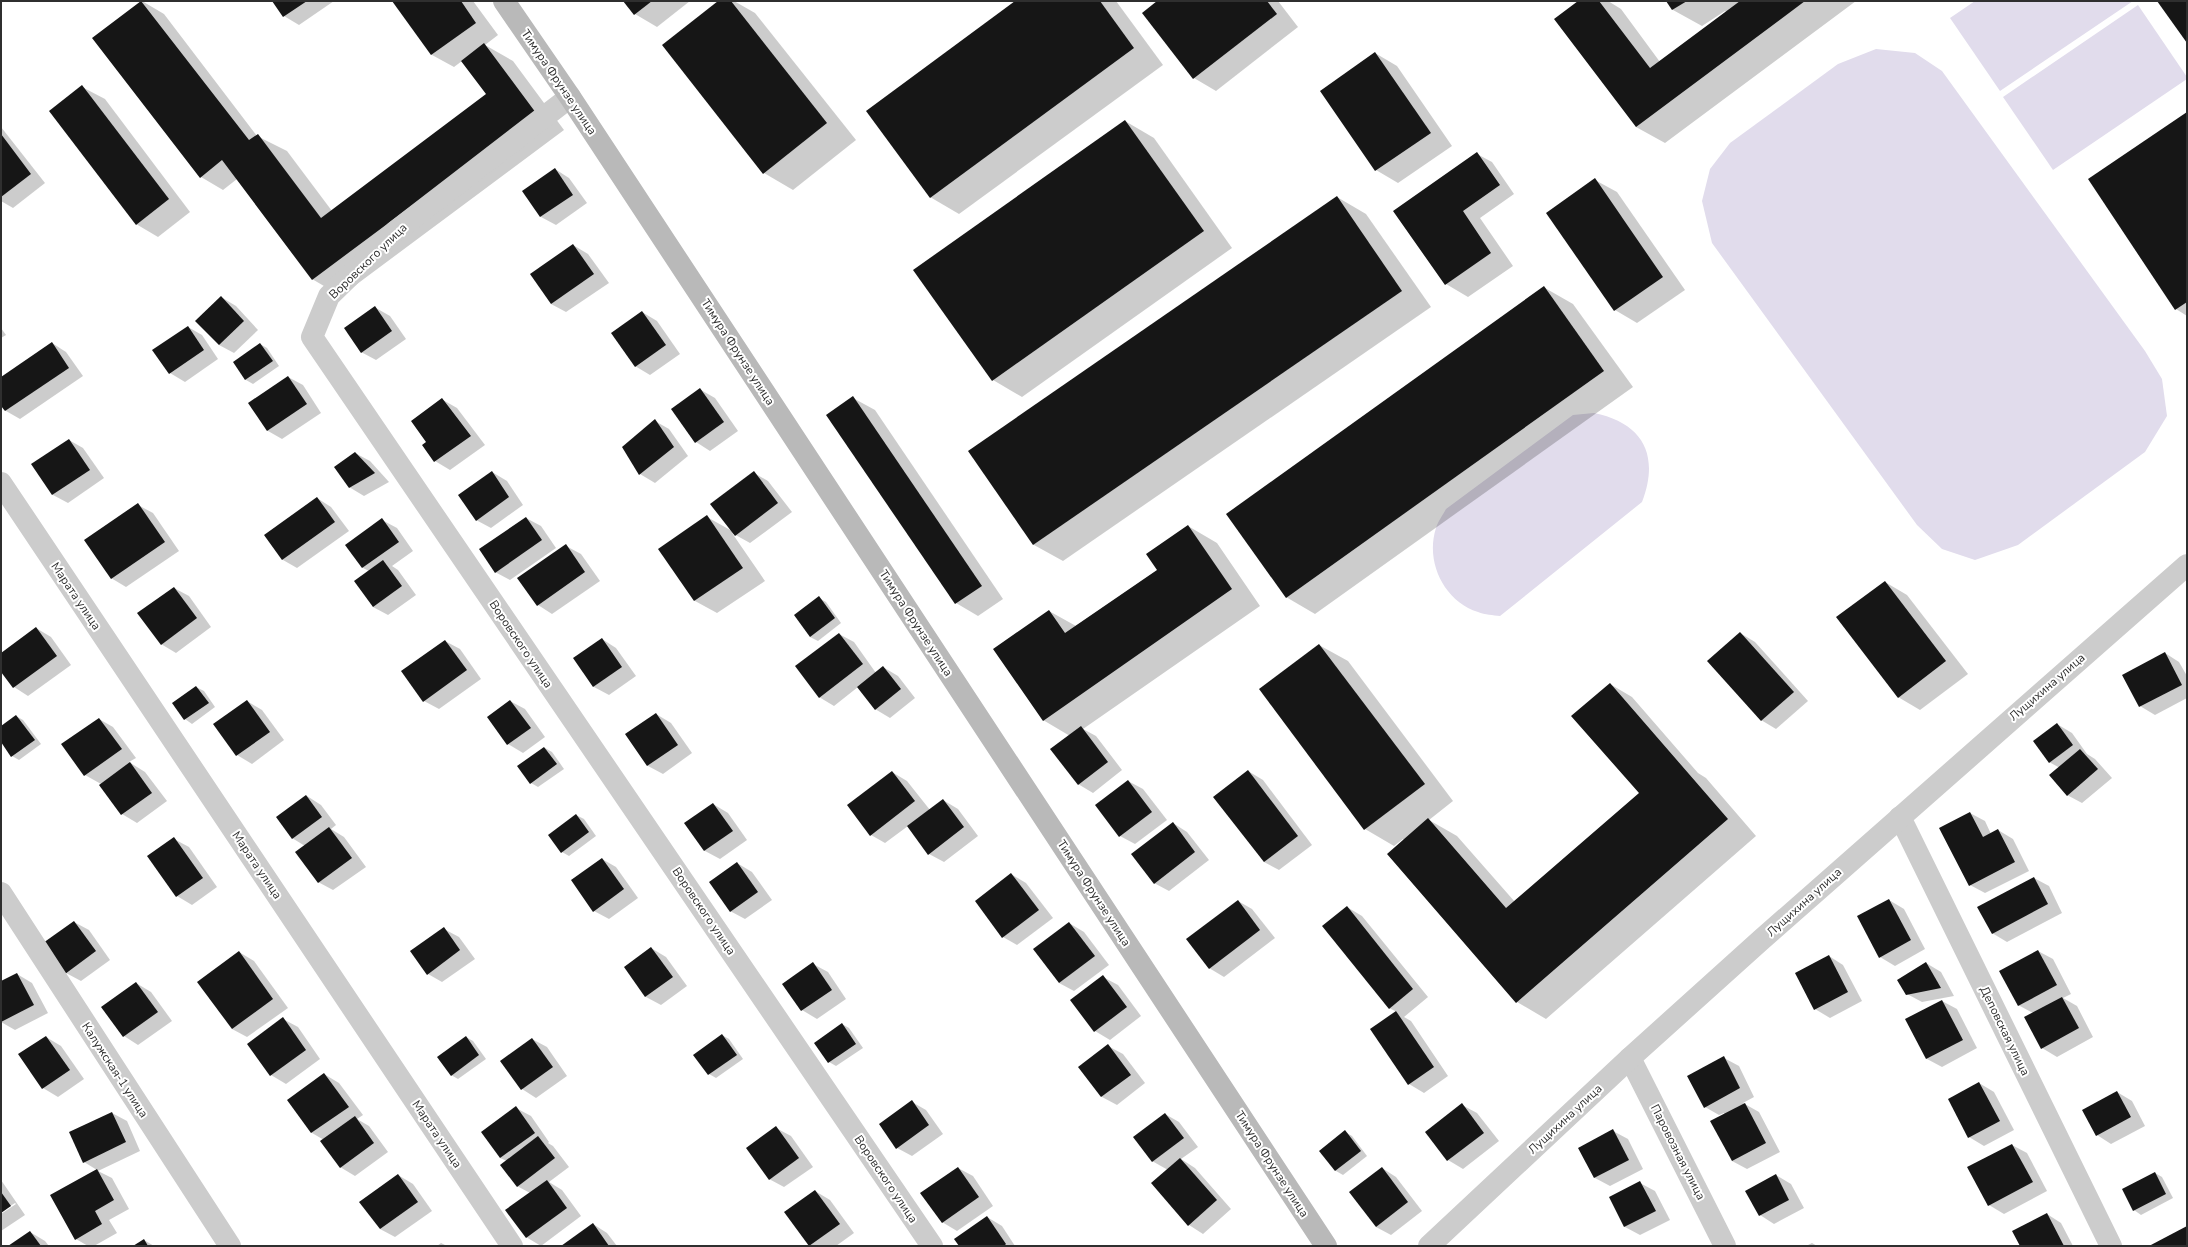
<svg xmlns="http://www.w3.org/2000/svg" width="2188" height="1247" viewBox="0 0 2188 1247" font-family="'Nunito Sans',sans-serif">
<rect width="100%" height="100%" fill="#fff"/>
<!-- green -->
<g fill="#e1dcec">
<polygon points="1975,1 2133,1 2000,91 1950,18"/>
<polygon points="2138,5 2187,77 2187,79 2053,170 2003,97"/>
<polygon points="1876,49 1915,53 1942,71 2145,351 2162,379 2167,416 2145,452 2018,545 1975,560 1942,549 1917,525 1712,243 1702,201 1710,169 1730,143 1838,64"/>
<path d="M 1594,413 C 1643,423 1660,455 1642,502 L 1500,616 C 1493,615 1485,615 1478,612 C 1444,601 1425,562 1436,528 C 1438,521 1443,515 1446,509 L 1573,415 Z"/>
</g>
<!-- shadow -->
<g fill="#0003">
<polygon points="142,1 164,14 257,136 287,151 332,211 488,94 462,61 454,67 432,55 393,1 473,1 498,35 485,45 513,61 564,130 341,296 312,279 237,179 223,190 201,177 94,38"/>
<polygon points="274,1 334,1 299,25 284,16"/>
<polygon points="624,1 690,1 657,27 635,14"/>
<polygon points="720,1 734,1 755,13 856,140 793,190 764,173"/>
<polygon points="1017,1 1116,1 1163,65 959,214 930,197"/>
<polygon points="1158,1 1278,1 1298,27 1216,91 1194,78"/>
<polygon points="1580,1 1608,1 1621,9 1660,62 1726,12 1725,11 1702,26 1673,10 1668,1 1856,1 1665,143 1636,127"/>
<polygon points="1375,53 1397,66 1452,146 1398,183 1376,170"/>
<polygon points="82,87 105,99 190,212 158,237 136,224"/>
<polygon points="2187,113 2187,316 2176,309"/>
<polygon points="1125,121 1154,138 1232,248 1022,397 993,380"/>
<polygon points="1,127 45,183 13,208 1,201"/>
<polygon points="1477,154 1492,162 1514,194 1480,218 1513,266 1468,297 1446,284 1395,211"/>
<polygon points="555,169 569,178 587,203 556,225 541,217 523,191"/>
<polygon points="1595,180 1617,192 1685,290 1637,323 1615,310 1548,213"/>
<polygon points="1337,197 1366,214 1431,307 1063,561 1034,545 969,451"/>
<polygon points="573,245 588,254 609,283 566,312 551,304"/>
<polygon points="1545,288 1573,304 1633,387 1315,614 1286,597"/>
<polygon points="221,297 236,306 258,330 234,353 219,345 197,321"/>
<polygon points="376,308 390,316 406,339 376,360 361,352"/>
<polygon points="642,312 657,321 680,354 650,375 635,366"/>
<polygon points="188,327 202,335 218,359 185,382 170,373 154,350"/>
<polygon points="1,328 6,335 1,338"/>
<polygon points="52,343 66,352 83,376 20,419 6,411 1,404 1,378"/>
<polygon points="260,344 267,348 279,366 253,384 246,380 234,362"/>
<polygon points="288,377 303,385 321,413 282,439 268,431 249,403"/>
<polygon points="701,390 715,398 738,431 710,451 696,442"/>
<polygon points="853,398 875,410 1003,599 978,616 956,603"/>
<polygon points="443,400 457,408 485,445 450,470 435,461 427,443"/>
<polygon points="655,421 669,429 688,456 655,483 640,474 624,448"/>
<polygon points="69,440 83,448 104,478 68,503 53,495 33,464"/>
<polygon points="355,453 370,461 389,482 364,496 349,487"/>
<polygon points="492,472 507,481 523,505 491,528 476,520"/>
<polygon points="754,473 768,481 792,512 750,543 732,533 765,581 717,613 695,601 660,550 707,517 732,531"/>
<polygon points="317,498 331,507 349,531 297,568 283,560 265,536"/>
<polygon points="138,505 153,513 179,551 126,587 111,578"/>
<polygon points="526,518 541,526 556,548 510,580 495,572"/>
<polygon points="382,520 397,528 413,551 392,566 398,570 416,595 388,615 373,607 369,571 363,568 347,545"/>
<polygon points="1188,526 1217,543 1260,606 1083,729 1096,736 1122,770 1093,793 1078,784 1070,736 1043,720 1049,611 1076,626 1158,570"/>
<polygon points="566,546 581,554 600,581 552,614 538,605"/>
<polygon points="1885,582 1907,595 1968,674 1920,710 1898,697"/>
<polygon points="174,588 189,596 211,627 176,653 161,644"/>
<polygon points="819,598 826,602 841,623 818,641 810,637"/>
<polygon points="36,628 51,637 71,665 28,696 14,687 1,670 1,654"/>
<polygon points="1740,633 1755,642 1808,701 1776,729 1761,720"/>
<polygon points="839,634 854,642 876,673 883,667 898,676 915,698 890,718 875,709 858,687 834,706 819,697"/>
<polygon points="602,639 616,648 636,676 609,695 594,687 574,658"/>
<polygon points="445,641 460,649 481,679 439,709 424,701"/>
<polygon points="1319,645 1348,661 1453,801 1429,820 1457,836 1515,902 1640,793 1610,684 1632,697 1698,773 1706,778 1756,836 1546,1019 1517,1002 1403,839 1394,846 1365,829"/>
<polygon points="2165,653 2179,662 2187,676 2187,698 2155,715 2140,706"/>
<polygon points="196,687 204,691 215,707 192,724 185,719"/>
<polygon points="247,701 262,710 284,740 252,764 237,755"/>
<polygon points="510,701 525,709 545,737 523,753 508,744 488,717"/>
<polygon points="656,714 671,723 692,753 663,774 648,766 626,735"/>
<polygon points="16,716 23,720 41,744 19,760 12,756 1,741 1,727"/>
<polygon points="99,719 113,727 136,758 129,762 145,772 167,801 137,823 122,814 101,784 85,775"/>
<polygon points="2057,724 2072,733 2087,754 2095,759 2112,778 2082,803 2067,795 2060,768 2049,762"/>
<polygon points="545,748 552,752 564,769 538,787 531,783"/>
<polygon points="1248,771 1263,780 1312,845 1279,870 1264,862 1215,797"/>
<polygon points="892,772 907,781 930,810 943,800 958,809 978,836 944,862 929,854 908,826 885,843 871,835"/>
<polygon points="1128,781 1143,789 1167,820 1135,844 1120,836"/>
<polygon points="307,796 321,805 336,825 331,829 344,837 366,867 333,890 318,882 305,846 292,838"/>
<polygon points="713,804 728,813 747,840 720,859 705,851 686,824"/>
<polygon points="1970,813 1985,821 1991,834 1998,830 2013,839 2029,871 1985,893 1970,885"/>
<polygon points="576,815 584,819 596,836 569,856 562,852"/>
<polygon points="1173,823 1187,832 1209,860 1169,891 1154,883"/>
<polygon points="174,839 189,847 217,887 192,905 177,896"/>
<polygon points="602,859 616,867 638,898 609,919 594,911"/>
<polygon points="737,863 752,872 772,900 745,919 730,911"/>
<polygon points="1011,874 1026,883 1053,918 1017,945 1003,937"/>
<polygon points="2034,878 2049,886 2062,913 2007,942 1992,933"/>
<polygon points="1889,900 1904,909 1925,949 1895,966 1880,957"/>
<polygon points="1238,901 1252,909 1275,938 1224,977 1209,968"/>
<polygon points="1347,907 1362,916 1428,997 1404,1017 1411,1021 1448,1076 1424,1093 1409,1084 1397,1012 1389,1008"/>
<polygon points="74,922 89,930 110,960 81,981 66,973"/>
<polygon points="1069,923 1084,932 1109,965 1074,991 1059,983"/>
<polygon points="444,929 459,937 475,959 442,982 428,974"/>
<polygon points="651,948 666,957 687,986 661,1005 646,997 625,967"/>
<polygon points="2038,951 2053,959 2071,994 2063,998 2077,1006 2093,1037 2057,1057 2042,1048 2033,1013 2018,1005"/>
<polygon points="239,952 254,961 288,1008 247,1037 232,1029"/>
<polygon points="1829,956 1843,965 1862,1001 1830,1018 1815,1009"/>
<polygon points="1926,963 1941,972 1954,996 1922,1002 1907,994"/>
<polygon points="813,964 828,972 846,999 817,1019 802,1010 784,984"/>
<polygon points="17,974 32,983 48,1013 15,1030 1,1022 1,983"/>
<polygon points="1103,977 1118,985 1141,1016 1110,1040 1095,1031 1071,1001"/>
<polygon points="136,983 151,992 172,1021 138,1045 124,1036"/>
<polygon points="1942,1001 1957,1009 1977,1048 1942,1067 1927,1059 1906,1020"/>
<polygon points="283,1019 298,1027 320,1059 286,1084 271,1075"/>
<polygon points="842,1024 849,1028 863,1048 836,1066 829,1062"/>
<polygon points="722,1035 729,1039 743,1059 716,1078 709,1074"/>
<polygon points="46,1037 61,1046 84,1079 58,1097 43,1088"/>
<polygon points="466,1037 473,1041 486,1059 458,1079 451,1075"/>
<polygon points="532,1039 547,1047 567,1076 536,1098 522,1089"/>
<polygon points="1108,1046 1123,1054 1145,1083 1117,1105 1102,1097 1080,1067"/>
<polygon points="1724,1058 1739,1066 1754,1097 1743,1103 1759,1112 1780,1152 1747,1169 1732,1161 1724,1113 1719,1115 1705,1107"/>
<polygon points="324,1074 339,1083 363,1115 357,1119 369,1126 388,1152 355,1176 340,1167 324,1140 312,1133 288,1100"/>
<polygon points="1979,1083 1994,1092 2014,1130 1984,1146 1969,1137"/>
<polygon points="2117,1092 2132,1101 2145,1126 2111,1144 2097,1135"/>
<polygon points="912,1102 926,1110 943,1134 912,1156 897,1148"/>
<polygon points="1462,1105 1477,1113 1499,1141 1463,1169 1448,1160"/>
<polygon points="516,1108 531,1116 549,1142 548,1143 553,1146 569,1167 549,1182 562,1190 581,1216 541,1246 526,1237 530,1193 517,1186 507,1161 500,1158"/>
<polygon points="112,1113 127,1121 140,1151 98,1171 112,1178 129,1209 109,1220 117,1233 94,1246 88,1246 76,1239 97,1170 84,1162"/>
<polygon points="1165,1114 1179,1122 1198,1147 1181,1159 1195,1168 1231,1209 1203,1234 1189,1225 1168,1170 1152,1161"/>
<polygon points="776,1128 791,1136 813,1167 784,1187 769,1179"/>
<polygon points="1613,1131 1628,1139 1643,1169 1610,1186 1595,1178 1579,1148"/>
<polygon points="1345,1132 1352,1136 1367,1156 1343,1175 1336,1171 1321,1151"/>
<polygon points="2012,1145 2027,1153 2047,1191 2004,1214 1989,1205"/>
<polygon points="958,1168 973,1176 993,1206 957,1231 942,1222"/>
<polygon points="1382,1168 1396,1177 1422,1211 1391,1235 1376,1227"/>
<polygon points="2155,1173 2162,1177 2173,1198 2141,1215 2134,1210 2123,1190"/>
<polygon points="398,1175 413,1184 432,1211 395,1237 380,1229"/>
<polygon points="1776,1175 1791,1184 1804,1208 1774,1224 1760,1215"/>
<polygon points="1,1180 25,1215 1,1231 1,1214 16,1204 15,1203 1,1212"/>
<polygon points="1640,1183 1655,1191 1670,1220 1640,1235 1625,1227 1611,1198"/>
<polygon points="815,1191 830,1200 854,1233 836,1246 810,1246 785,1212"/>
<polygon points="2047,1214 2061,1223 2073,1246 2021,1246"/>
<polygon points="987,1217 1002,1226 1015,1246 961,1246"/>
<polygon points="593,1224 607,1233 617,1246 562,1246"/>
<polygon points="30,1232 45,1241 49,1246 10,1246"/>
<polygon points="144,1240 154,1246 135,1246"/>
<polygon points="441,1243 447,1246 437,1246"/>
<polygon points="1812,1243 1817,1246 1806,1246"/>
</g>
<!-- building -->
<g fill="#161616">
<polygon points="141,1 249,140 258,134 321,218 486,94 461,61 484,43 536,113 312,280 222,160 200,178 92,38"/>
<polygon points="272,1 307,1 283,17"/>
<polygon points="392,1 461,1 476,23 431,55"/>
<polygon points="623,1 652,1 634,15"/>
<polygon points="718,1 731,1 827,123 763,174 662,45"/>
<polygon points="1015,1 1100,1 1134,48 930,198 866,111"/>
<polygon points="1157,1 1267,1 1277,14 1193,79 1142,13"/>
<polygon points="1578,1 1599,1 1650,68 1740,1 1805,1 1636,127 1554,19"/>
<polygon points="1666,1 1687,1 1672,10"/>
<polygon points="2157,1 2187,1 2187,43"/>
<polygon points="1375,52 1431,133 1375,171 1320,91"/>
<polygon points="82,85 169,199 136,225 49,111"/>
<polygon points="2187,112 2187,302 2175,310 2088,179"/>
<polygon points="1125,120 1204,231 992,381 913,270"/>
<polygon points="1,134 31,174 1,197"/>
<polygon points="1477,152 1500,185 1463,211 1491,253 1445,285 1393,211"/>
<polygon points="555,168 573,195 540,217 522,191"/>
<polygon points="1595,178 1663,277 1614,311 1546,213"/>
<polygon points="1337,196 1402,291 1033,545 968,451"/>
<polygon points="573,244 594,274 551,304 530,274"/>
<polygon points="1544,286 1604,371 1286,598 1226,514"/>
<polygon points="221,296 244,321 219,345 195,321"/>
<polygon points="375,306 392,331 361,353 344,328"/>
<polygon points="642,311 666,345 635,367 611,333"/>
<polygon points="188,326 204,350 169,374 152,350"/>
<polygon points="52,342 69,368 5,411 1,406 1,377"/>
<polygon points="260,343 273,361 245,380 233,362"/>
<polygon points="288,376 307,404 267,431 248,403"/>
<polygon points="700,388 724,422 695,443 671,409"/>
<polygon points="853,396 982,586 955,604 826,415"/>
<polygon points="442,398 471,436 434,462 422,445 426,442 411,421"/>
<polygon points="655,419 674,447 639,475 622,447"/>
<polygon points="69,439 90,470 52,495 31,464"/>
<polygon points="355,452 375,473 349,488 334,467"/>
<polygon points="492,471 509,497 476,521 458,495"/>
<polygon points="754,471 778,503 735,536 710,504"/>
<polygon points="317,497 335,522 282,560 264,535"/>
<polygon points="138,503 165,542 111,579 84,540"/>
<polygon points="707,515 743,568 694,601 658,549"/>
<polygon points="526,517 542,540 495,573 479,549"/>
<polygon points="382,518 399,542 362,568 345,545"/>
<polygon points="1188,525 1232,589 1043,721 993,649 1049,610 1065,633 1157,570 1146,554"/>
<polygon points="566,544 585,572 537,606 517,578"/>
<polygon points="383,560 402,586 373,607 354,581"/>
<polygon points="1885,581 1946,661 1898,698 1836,617"/>
<polygon points="174,587 197,618 161,645 137,613"/>
<polygon points="819,596 835,618 810,637 794,615"/>
<polygon points="36,627 57,656 13,688 1,672 1,653"/>
<polygon points="1740,632 1794,692 1761,721 1707,661"/>
<polygon points="839,633 863,664 819,698 795,666"/>
<polygon points="602,638 622,667 593,687 573,658"/>
<polygon points="445,640 467,670 423,702 401,671"/>
<polygon points="1319,644 1425,784 1364,830 1259,689"/>
<polygon points="2165,652 2182,685 2139,707 2122,675"/>
<polygon points="883,666 901,689 875,710 857,687"/>
<polygon points="1610,683 1728,819 1516,1003 1387,854 1428,818 1506,908 1639,793 1571,716"/>
<polygon points="196,686 209,703 184,720 172,703"/>
<polygon points="247,700 270,732 236,756 213,724"/>
<polygon points="510,700 531,728 507,745 487,717"/>
<polygon points="656,713 678,745 647,766 625,734"/>
<polygon points="16,715 35,740 11,757 1,742 1,726"/>
<polygon points="99,718 122,749 84,776 61,744"/>
<polygon points="2057,723 2073,745 2049,763 2033,741"/>
<polygon points="1081,726 1108,762 1078,785 1050,749"/>
<polygon points="544,747 557,764 530,784 517,766"/>
<polygon points="2080,749 2098,769 2067,796 2049,775"/>
<polygon points="130,762 152,793 121,815 99,785"/>
<polygon points="1248,770 1298,836 1264,862 1213,797"/>
<polygon points="892,771 915,801 870,836 847,805"/>
<polygon points="1128,780 1152,812 1119,837 1095,805"/>
<polygon points="306,795 322,817 292,839 276,817"/>
<polygon points="943,799 964,827 928,855 907,826"/>
<polygon points="713,803 733,831 704,851 684,823"/>
<polygon points="1970,812 1983,837 1998,829 2015,862 1969,886 1939,828"/>
<polygon points="576,814 589,832 561,853 548,835"/>
<polygon points="1173,822 1195,852 1154,884 1131,854"/>
<polygon points="329,827 352,858 318,883 295,852"/>
<polygon points="174,837 203,878 176,897 147,856"/>
<polygon points="602,858 624,889 593,912 571,880"/>
<polygon points="737,862 758,892 730,912 709,882"/>
<polygon points="1011,873 1039,910 1002,938 975,901"/>
<polygon points="2034,877 2048,904 1992,934 1977,907"/>
<polygon points="1889,899 1911,940 1879,958 1857,916"/>
<polygon points="1238,900 1260,930 1209,969 1186,939"/>
<polygon points="1347,906 1413,989 1389,1009 1322,926"/>
<polygon points="74,921 96,951 65,974 43,943"/>
<polygon points="1069,922 1095,956 1059,983 1033,949"/>
<polygon points="444,927 460,950 427,975 410,951"/>
<polygon points="651,947 673,977 645,997 624,967"/>
<polygon points="2038,950 2057,985 2018,1006 1999,971"/>
<polygon points="239,951 273,999 232,1029 197,982"/>
<polygon points="1829,955 1848,992 1814,1010 1795,973"/>
<polygon points="813,962 832,990 801,1011 782,984"/>
<polygon points="1926,962 1941,988 1906,995 1897,980"/>
<polygon points="17,973 34,1005 1,1022 1,981"/>
<polygon points="1103,975 1127,1007 1094,1032 1070,1000"/>
<polygon points="136,982 158,1012 123,1037 101,1007"/>
<polygon points="2062,997 2079,1028 2041,1049 2024,1017"/>
<polygon points="1942,1000 1963,1040 1926,1059 1905,1019"/>
<polygon points="1396,1011 1434,1067 1408,1085 1370,1029"/>
<polygon points="283,1017 306,1050 270,1076 247,1044"/>
<polygon points="842,1023 856,1044 828,1063 814,1043"/>
<polygon points="722,1034 737,1055 708,1075 693,1055"/>
<polygon points="46,1036 70,1070 42,1089 18,1054"/>
<polygon points="466,1036 479,1055 451,1076 437,1057"/>
<polygon points="532,1038 553,1067 521,1090 500,1061"/>
<polygon points="1108,1044 1131,1075 1101,1097 1078,1067"/>
<polygon points="1724,1056 1740,1088 1704,1108 1687,1076"/>
<polygon points="324,1073 349,1107 311,1133 287,1100"/>
<polygon points="1979,1082 2000,1121 1968,1138 1948,1099"/>
<polygon points="2117,1091 2131,1117 2096,1136 2082,1110"/>
<polygon points="912,1100 929,1125 896,1149 879,1124"/>
<polygon points="1462,1103 1484,1133 1447,1161 1425,1132"/>
<polygon points="1745,1103 1766,1143 1732,1161 1710,1121"/>
<polygon points="516,1106 535,1133 500,1158 481,1132"/>
<polygon points="112,1112 126,1142 83,1163 69,1132"/>
<polygon points="1165,1113 1184,1138 1152,1162 1133,1137"/>
<polygon points="355,1116 374,1143 340,1168 320,1141"/>
<polygon points="776,1126 799,1158 769,1180 746,1148"/>
<polygon points="1613,1129 1629,1160 1594,1178 1578,1148"/>
<polygon points="1345,1130 1361,1151 1335,1171 1319,1151"/>
<polygon points="538,1136 555,1158 517,1187 500,1165"/>
<polygon points="2012,1144 2033,1182 1988,1206 1967,1167"/>
<polygon points="1180,1158 1217,1200 1188,1226 1151,1183"/>
<polygon points="958,1167 979,1197 942,1223 920,1193"/>
<polygon points="1382,1167 1408,1202 1376,1227 1349,1192"/>
<polygon points="97,1169 114,1200 95,1211 102,1224 75,1240 50,1195"/>
<polygon points="2155,1172 2166,1194 2133,1211 2122,1189"/>
<polygon points="398,1174 418,1202 380,1229 359,1202"/>
<polygon points="1776,1174 1789,1200 1759,1216 1745,1191"/>
<polygon points="547,1180 567,1208 526,1238 505,1210"/>
<polygon points="1640,1181 1656,1211 1624,1227 1609,1197"/>
<polygon points="815,1190 840,1224 809,1246 784,1212"/>
<polygon points="1,1192 11,1206 1,1213"/>
<polygon points="2047,1213 2064,1246 2020,1246 2012,1231"/>
<polygon points="987,1216 1006,1244 1004,1246 959,1246 954,1239"/>
<polygon points="593,1223 609,1246 561,1246"/>
<polygon points="2187,1226 2187,1246 2149,1246"/>
<polygon points="30,1231 41,1246 8,1246"/>
<polygon points="144,1239 148,1246 133,1246"/>
</g>
<g fill="none" stroke-linecap="round" stroke-linejoin="round">
<!-- minor -->
<g stroke="#ccc" stroke-width="22">
<polyline points="570,97 396,231 329,296 312,337 932,1246"/>
<polyline points="1,483 512,1246"/>
<polyline points="1900,817 2111,1246"/>
<polyline points="1,893 230,1246"/>
<polyline points="1630,1058 1725,1246"/>
<polyline points="1429,1246 1630,1058 1761,940 2187,565"/>
</g>
<!-- secondary -->
<polyline stroke="#b9b9b9" stroke-width="22" points="504,1 570,97 1326,1246"/>
</g>
<g text-anchor="middle" stroke-width="4" stroke-linejoin="round" paint-order="stroke">
<!-- street labels -->
<g font-size="12" fill="#2f2f2f" stroke="#fff">
<text transform="translate(559 82) rotate(56)" y="4">Тимура Фрунзе улица</text>
<text transform="translate(368 261) rotate(-44)" y="4">Воровского улица</text>
<text transform="translate(738 352) rotate(57)" y="4">Тимура Фрунзе улица</text>
<text transform="translate(76 596) rotate(56)" y="4">Марата улица</text>
<text transform="translate(916 623) rotate(57)" y="4">Тимура Фрунзе улица</text>
<text transform="translate(521 644) rotate(56)" y="4">Воровского улица</text>
<text transform="translate(2047 687) rotate(-41)" y="4">Лущихина улица</text>
<text transform="translate(257 865) rotate(56)" y="4">Марата улица</text>
<text transform="translate(1094 893) rotate(57)" y="4">Тимура Фрунзе улица</text>
<text transform="translate(1804 902) rotate(-42)" y="4">Лущихина улица</text>
<text transform="translate(704 911) rotate(56)" y="4">Воровского улица</text>
<text transform="translate(2005 1031) rotate(64)" y="4">Деповская улица</text>
<text transform="translate(115 1070) rotate(57)" y="4">Калужская-1 улица</text>
<text transform="translate(1565 1119) rotate(-43)" y="4">Лущихина улица</text>
<text transform="translate(437 1134) rotate(56)" y="4">Марата улица</text>
<text transform="translate(1678 1152) rotate(63)" y="4">Паровозная улица</text>
<text transform="translate(1272 1164) rotate(57)" y="4">Тимура Фрунзе улица</text>
<text transform="translate(886 1179) rotate(56)" y="4">Воровского улица</text>
</g>
</g>
<!-- border -->
<rect width="2188" height="1247" fill="none" stroke="#2f2f2f" stroke-width="4"/>
</svg>
